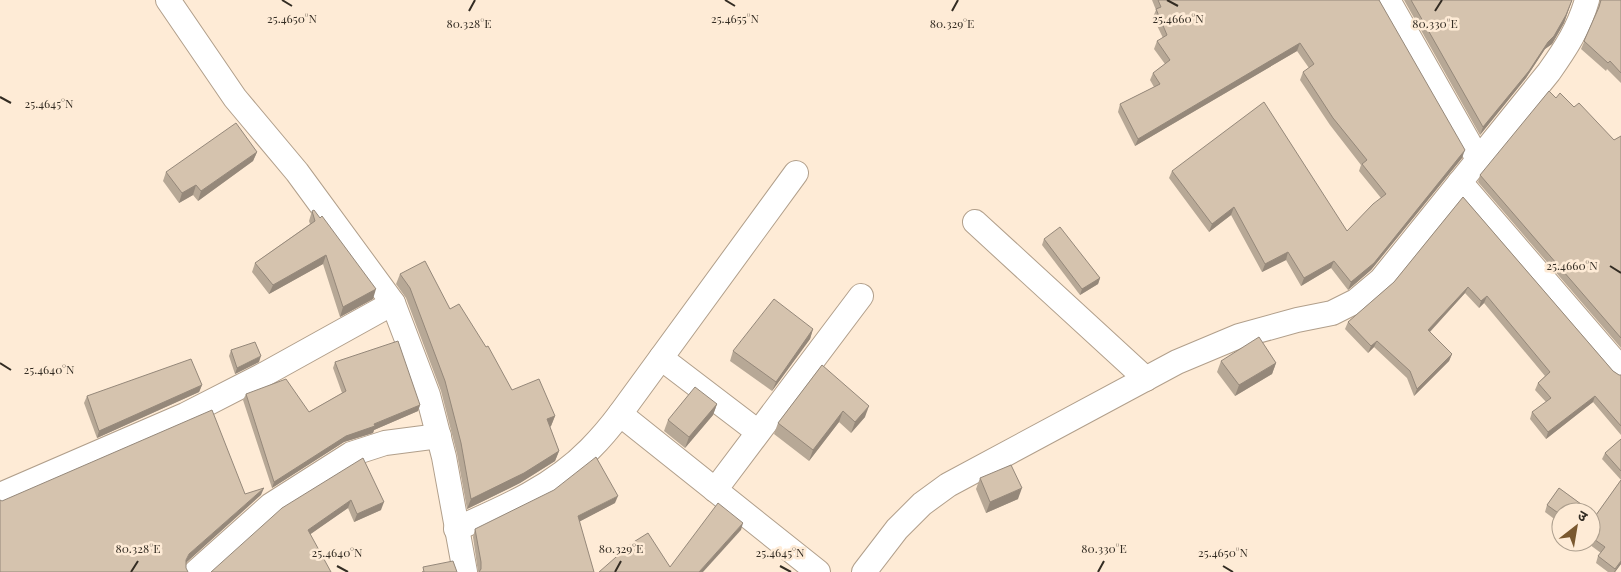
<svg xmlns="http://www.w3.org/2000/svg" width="1621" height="572" viewBox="0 0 1621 572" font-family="'Playfair Display','Noto Sans Devanagari',serif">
<rect width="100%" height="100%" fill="#feebd6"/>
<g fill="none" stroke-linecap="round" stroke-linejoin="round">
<defs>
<g id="minor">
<polyline points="168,0 235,98 297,172 393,303 428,395 444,457 465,572"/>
<polyline points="1388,0 1478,159"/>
<polyline points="1460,182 1621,369"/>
<polyline points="975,222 1146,379"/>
<polyline points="661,358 758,432"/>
<polyline points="620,414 818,572"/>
<polyline points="715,490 861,296"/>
<polyline points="0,495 185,415 265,374 393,303"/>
<path d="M 456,529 C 504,508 553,487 590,449 C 601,438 611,426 620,414 L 796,173"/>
<polyline points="196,572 271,505 351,454 385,443 439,436"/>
<path d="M 864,572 L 897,529 L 922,504 L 948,485 L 1177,362 L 1239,336 L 1297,320 L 1332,313 L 1356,301 L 1381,280 L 1549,72 C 1566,48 1579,28 1587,0"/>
</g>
</defs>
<!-- minor casing -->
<use href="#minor" stroke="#b19f8b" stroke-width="26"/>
<!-- minor -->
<use href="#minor" stroke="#fff" stroke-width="24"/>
</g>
<!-- wall -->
<g fill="#b7a896">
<polygon points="1152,0 1379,0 1462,158 1371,270 1348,290 1331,268 1301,286 1286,260 1262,272 1231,215 1209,232 1169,178 1172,171 1347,231 1381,198 1359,171 1361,165 1330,125 1300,80 1303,72 1309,68 1297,51 1135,146 1118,112 1120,104 1154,87 1150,80 1153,73 1165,64 1154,49 1157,41 1163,38 1153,17 1156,10"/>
<polygon points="1404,0 1572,0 1564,23 1552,44 1545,49 1526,78 1480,135"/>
<polygon points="1600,0 1621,0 1621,83 1607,69 1606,71 1581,49 1597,12"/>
<polygon points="1556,98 1574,107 1614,140 1621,136 1621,348 1478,182 1480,175"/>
<polygon points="257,152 253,161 198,201 193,195 179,203 163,181 166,172"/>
<polygon points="1463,197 1613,371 1619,375 1621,375 1621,435 1593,402 1546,439 1530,419 1532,412 1546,402 1535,390 1538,383 1545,376 1484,303 1479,308 1465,293 1430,332 1452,354 1449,361 1414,396 1407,378 1374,347 1368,353 1345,329 1348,322 1394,282"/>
<polygon points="312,211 373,299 340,317 323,264 269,294 252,272 255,263 310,224 309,221"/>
<polygon points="1044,239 1100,278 1098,284 1080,295 1042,245"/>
<polygon points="400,274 450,309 512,390 555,416 551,426 550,427 559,451 555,461 520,483 467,509 457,454 441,391 406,298 396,284"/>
<polygon points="813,329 810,339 772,391 730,361 733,351"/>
<polygon points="231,350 259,362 235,374 229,356"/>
<polygon points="1221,361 1276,363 1272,374 1235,396 1217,372"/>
<polygon points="335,362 420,405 418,411 374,430 373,433 344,442 272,488 243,400 246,394 309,412 342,393 333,368"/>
<polygon points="822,365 865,417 851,433 839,422 809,461 774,434 778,423"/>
<polygon points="202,385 199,392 97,438 84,403 87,396"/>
<polygon points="717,404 713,415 685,448 664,431 668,420"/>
<polygon points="1621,439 1621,480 1602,459 1605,453"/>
<polygon points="363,458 381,510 354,522 348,508 310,534 211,572"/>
<polygon points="980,478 1018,499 986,513 976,489"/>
<polygon points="1621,480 1621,564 1615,572 1608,572 1596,563 1598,556 1601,553 1586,542 1591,542 1591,512 1561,512 1561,524 1545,512 1547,505 1559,488 1596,515"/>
<polygon points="615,503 580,521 478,572 473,537 475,529"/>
</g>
<!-- shaded-wall -->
<g fill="#95887a">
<polygon points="1572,0 1564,23 1552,44 1545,49 1526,78 1480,135 1483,127"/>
<polygon points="1300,43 1297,51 1135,146 1138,139"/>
<polygon points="1465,150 1462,158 1371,270 1348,290 1351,282"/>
<polygon points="257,152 253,161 198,201 201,191"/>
<polygon points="196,185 193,195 179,203 182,193"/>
<polygon points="1234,207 1231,215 1209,232 1212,224"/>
<polygon points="1288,252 1286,260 1262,272 1265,264"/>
<polygon points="326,255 323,264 269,294 273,285"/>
<polygon points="1334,261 1331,268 1301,286 1304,278"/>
<polygon points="1100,278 1098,284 1080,295 1082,289"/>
<polygon points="1468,287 1465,293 1425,337 1428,330"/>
<polygon points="376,289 373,299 340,317 343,307"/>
<polygon points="1487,296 1484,303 1479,308 1481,301"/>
<polygon points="813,329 810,339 772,391 776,382"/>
<polygon points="1377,341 1374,347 1368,353 1371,346"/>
<polygon points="1452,354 1449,361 1414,396 1417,389"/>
<polygon points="261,356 259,362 235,374 237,368"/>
<polygon points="1276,363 1272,374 1235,396 1239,385"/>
<polygon points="202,385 199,392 97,438 99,431"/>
<polygon points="1595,396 1593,402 1546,439 1548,432"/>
<polygon points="717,404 713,415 685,448 689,437"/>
<polygon points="420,405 418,411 374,430 373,433 344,442 272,488 274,482 346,436"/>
<polygon points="869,406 865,417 851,433 855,422"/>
<polygon points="843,411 839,422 809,461 813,450"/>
<polygon points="555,416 551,426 543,430 547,419"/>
<polygon points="559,451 555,461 520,483 467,509 471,499"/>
<polygon points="264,488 261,495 187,562 183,568 186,560 189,554"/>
<polygon points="1022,488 1018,499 986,513 990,502"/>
<polygon points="618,496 615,503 575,524 578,516"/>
<polygon points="351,500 348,508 305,538 308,530"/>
<polygon points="384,502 381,510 354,522 357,514"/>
<polygon points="743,523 741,530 703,572 699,572"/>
<polygon points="1621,561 1621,564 1615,572 1614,572"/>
</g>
<!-- building -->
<g fill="#d5c3ae" stroke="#95887a">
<polygon points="1158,0 1379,0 1465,150 1374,263 1351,282 1334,261 1304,278 1288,252 1265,264 1234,207 1212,224 1172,171 1264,102 1347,231 1373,204 1386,194 1362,164 1367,160 1333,118 1303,72 1314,64 1300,43 1138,139 1120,104 1160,84 1153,73 1170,60 1157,41 1167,35 1156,9 1161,7"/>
<polygon points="1411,0 1572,0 1566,15 1554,36 1548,42 1529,71 1483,127"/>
<polygon points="1601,0 1621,0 1621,73 1610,61 1608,63 1584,41 1599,7"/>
<polygon points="1549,91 1556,98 1560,93 1574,107 1579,103 1614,140 1621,136 1621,338 1480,175"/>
<polygon points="236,123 257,152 201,191 196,185 182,193 166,172"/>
<polygon points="1463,197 1613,371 1619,375 1621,375 1621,426 1595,396 1548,432 1532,412 1551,398 1538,383 1550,372 1487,296 1481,301 1468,287 1428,330 1452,354 1417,389 1410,371 1377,341 1371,346 1348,322 1394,282"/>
<polygon points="314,210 320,218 322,216 376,289 343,307 326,255 273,285 255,263 315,221 312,211"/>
<polygon points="1060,227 1100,278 1082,289 1044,239"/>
<polygon points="425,261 450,309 459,304 486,347 488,346 512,390 539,379 555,416 547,419 559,451 524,473 471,499 461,443 445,381 410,288 400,274"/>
<polygon points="774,299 813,329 776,382 733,351"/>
<polygon points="1259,337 1276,363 1239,385 1221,361"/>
<polygon points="398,341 420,405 374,424 375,426 346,436 274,482 246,394 286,379 309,412 346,391 335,362"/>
<polygon points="255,342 261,356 237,368 231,350"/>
<polygon points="191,359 202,385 99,431 87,396"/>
<polygon points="822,365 869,406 855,422 843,411 813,450 778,423"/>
<polygon points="695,387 717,404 689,437 668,420"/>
<polygon points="212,410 245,494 264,488 189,554 186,560 186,568 188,572 0,572 0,500 2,501"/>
<polygon points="1621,439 1621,471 1605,453"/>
<polygon points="596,457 618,496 578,516 594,572 479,572 481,569 481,562 475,529 554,490"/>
<polygon points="363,458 384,502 357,514 351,500 308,530 331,572 211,572 282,508"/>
<polygon points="1011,465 1022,488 990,502 980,478"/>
<polygon points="1621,480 1621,561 1615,569 1598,556 1605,547 1591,537 1591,512 1561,512 1561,515 1547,505 1559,488 1596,515"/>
<polygon points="718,503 743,523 699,572 599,572 632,543 648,533 670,567"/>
<polygon points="453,561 457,572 422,572 424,572 423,567"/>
</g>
<!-- ticks -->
<path fill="none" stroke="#332c23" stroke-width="2" d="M 282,0 L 292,6M 725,0 L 735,6M 1167,0 L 1178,6M 469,11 L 475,0M 952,11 L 958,0M 1435,11 L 1442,0M 0,97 L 11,103M 1610,266 L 1621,273M 0,363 L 11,370M 337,566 L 348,572M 780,566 L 791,572M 1223,566 L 1233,572M 131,572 L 138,561M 615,572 L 621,561M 1098,572 L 1104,561"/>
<g font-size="12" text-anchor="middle" fill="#332c23" stroke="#feebd6" stroke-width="5" stroke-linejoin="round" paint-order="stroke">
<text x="292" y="23">25.4650°N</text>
<text x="735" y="23">25.4655°N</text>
<text x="1178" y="23">25.4660°N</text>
<text x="469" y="28">80.328°E</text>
<text x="952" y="28">80.329°E</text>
<text x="1435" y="28">80.330°E</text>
<text x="49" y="108">25.4645°N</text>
<text x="1572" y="270">25.4660°N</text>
<text x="49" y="374">25.4640°N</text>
<text x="138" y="553">80.328°E</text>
<text x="621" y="553">80.329°E</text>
<text x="1104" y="553">80.330°E</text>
<text x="337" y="557">25.4640°N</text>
<text x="780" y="557">25.4645°N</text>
<text x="1223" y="557">25.4650°N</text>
</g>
<!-- north arrow -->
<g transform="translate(1576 527) rotate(31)"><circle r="24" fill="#feebd6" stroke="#ad9f8e"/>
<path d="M0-4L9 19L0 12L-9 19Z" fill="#7a582f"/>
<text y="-8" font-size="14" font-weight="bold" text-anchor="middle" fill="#332c23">उ</text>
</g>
</svg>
